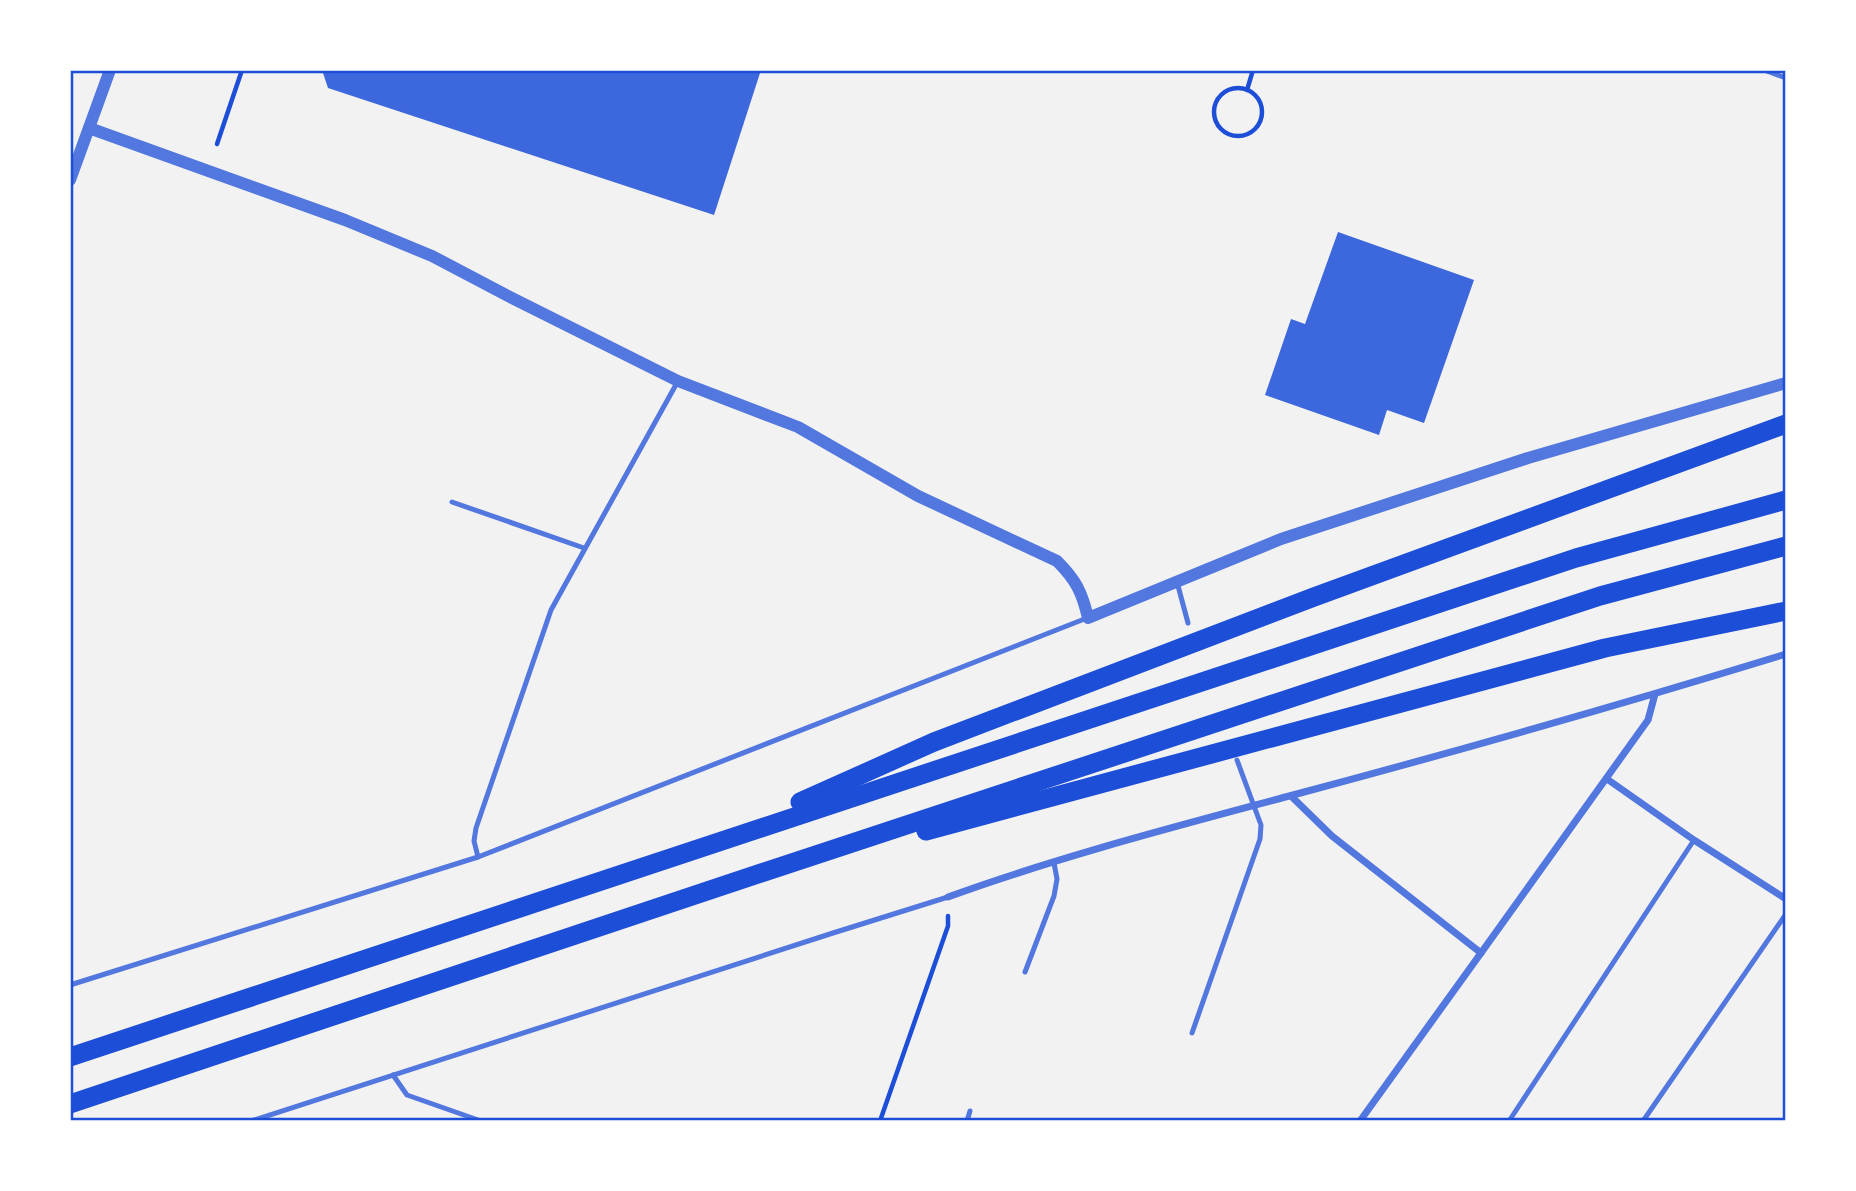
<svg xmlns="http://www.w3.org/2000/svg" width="1856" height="1191" viewBox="0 0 1856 1191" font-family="Manrope,sans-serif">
<rect width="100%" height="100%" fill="#f2f2f2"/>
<!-- building -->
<g fill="#3d67dc">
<polygon points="322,70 761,70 714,215 328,88"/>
<polygon points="1338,232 1474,280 1424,423 1387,410 1379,435 1265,395 1291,319 1305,324"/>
</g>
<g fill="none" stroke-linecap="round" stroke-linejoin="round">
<!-- path -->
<g stroke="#1d4ed8" stroke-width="4.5">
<circle cx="1238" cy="112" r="24"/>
<polyline points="1247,90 1253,70"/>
<polyline points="217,144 242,70"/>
<polyline points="880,1121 948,926 948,916"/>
</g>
<!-- service -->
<g stroke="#5277de" stroke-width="5">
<polyline points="1764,70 1786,78"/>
<polyline points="452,502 584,548"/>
<polyline points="1177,582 1188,623"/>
<polyline points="478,857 474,841 476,828 551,610 678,381"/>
<polyline points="1025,972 1054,896 1057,879 1054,863"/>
<polyline points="70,985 478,857 1087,618"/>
<polyline points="1192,1033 1260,839 1261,825 1237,760"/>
<polyline points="393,1075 407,1095 481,1121"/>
<polyline points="251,1121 833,933 948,897"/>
<polyline points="967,1121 970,1111"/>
<polyline points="1509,1121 1694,840"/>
<polyline points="1643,1121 1786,914"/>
</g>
<!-- minor -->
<g stroke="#5277de" stroke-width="7">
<polyline points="1607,779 1694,840 1786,899"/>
<polyline points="1291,796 1332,836 1481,953 1360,1121"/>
<path d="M 948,897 C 1061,856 1178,826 1293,795 C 1458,751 1623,704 1786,654"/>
<polyline points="1481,953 1648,720 1655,694"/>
</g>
<!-- tertiary -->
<g stroke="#5277de" stroke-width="12">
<path d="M 89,128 L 345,220 L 432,256 L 510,297 L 678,381 L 798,427 L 918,496 L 1057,561 C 1076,580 1082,592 1088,618 L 1281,539 L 1528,458 L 1786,383"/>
<polyline points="70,180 110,70"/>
</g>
<!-- trunk -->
<g stroke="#1d4ed8" stroke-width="19">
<polyline points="800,802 934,742 1314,597 1786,424"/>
<polyline points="926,831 1605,648 1786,611"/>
<polyline points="70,1057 1576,558 1786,500"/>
<polyline points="70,1104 746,878 1600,596 1786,546"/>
</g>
</g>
<!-- border -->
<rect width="1856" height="1191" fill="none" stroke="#ffffff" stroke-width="144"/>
<rect x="72" y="72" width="1712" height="1047" fill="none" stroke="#1d4ed8" stroke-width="2.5"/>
</svg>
